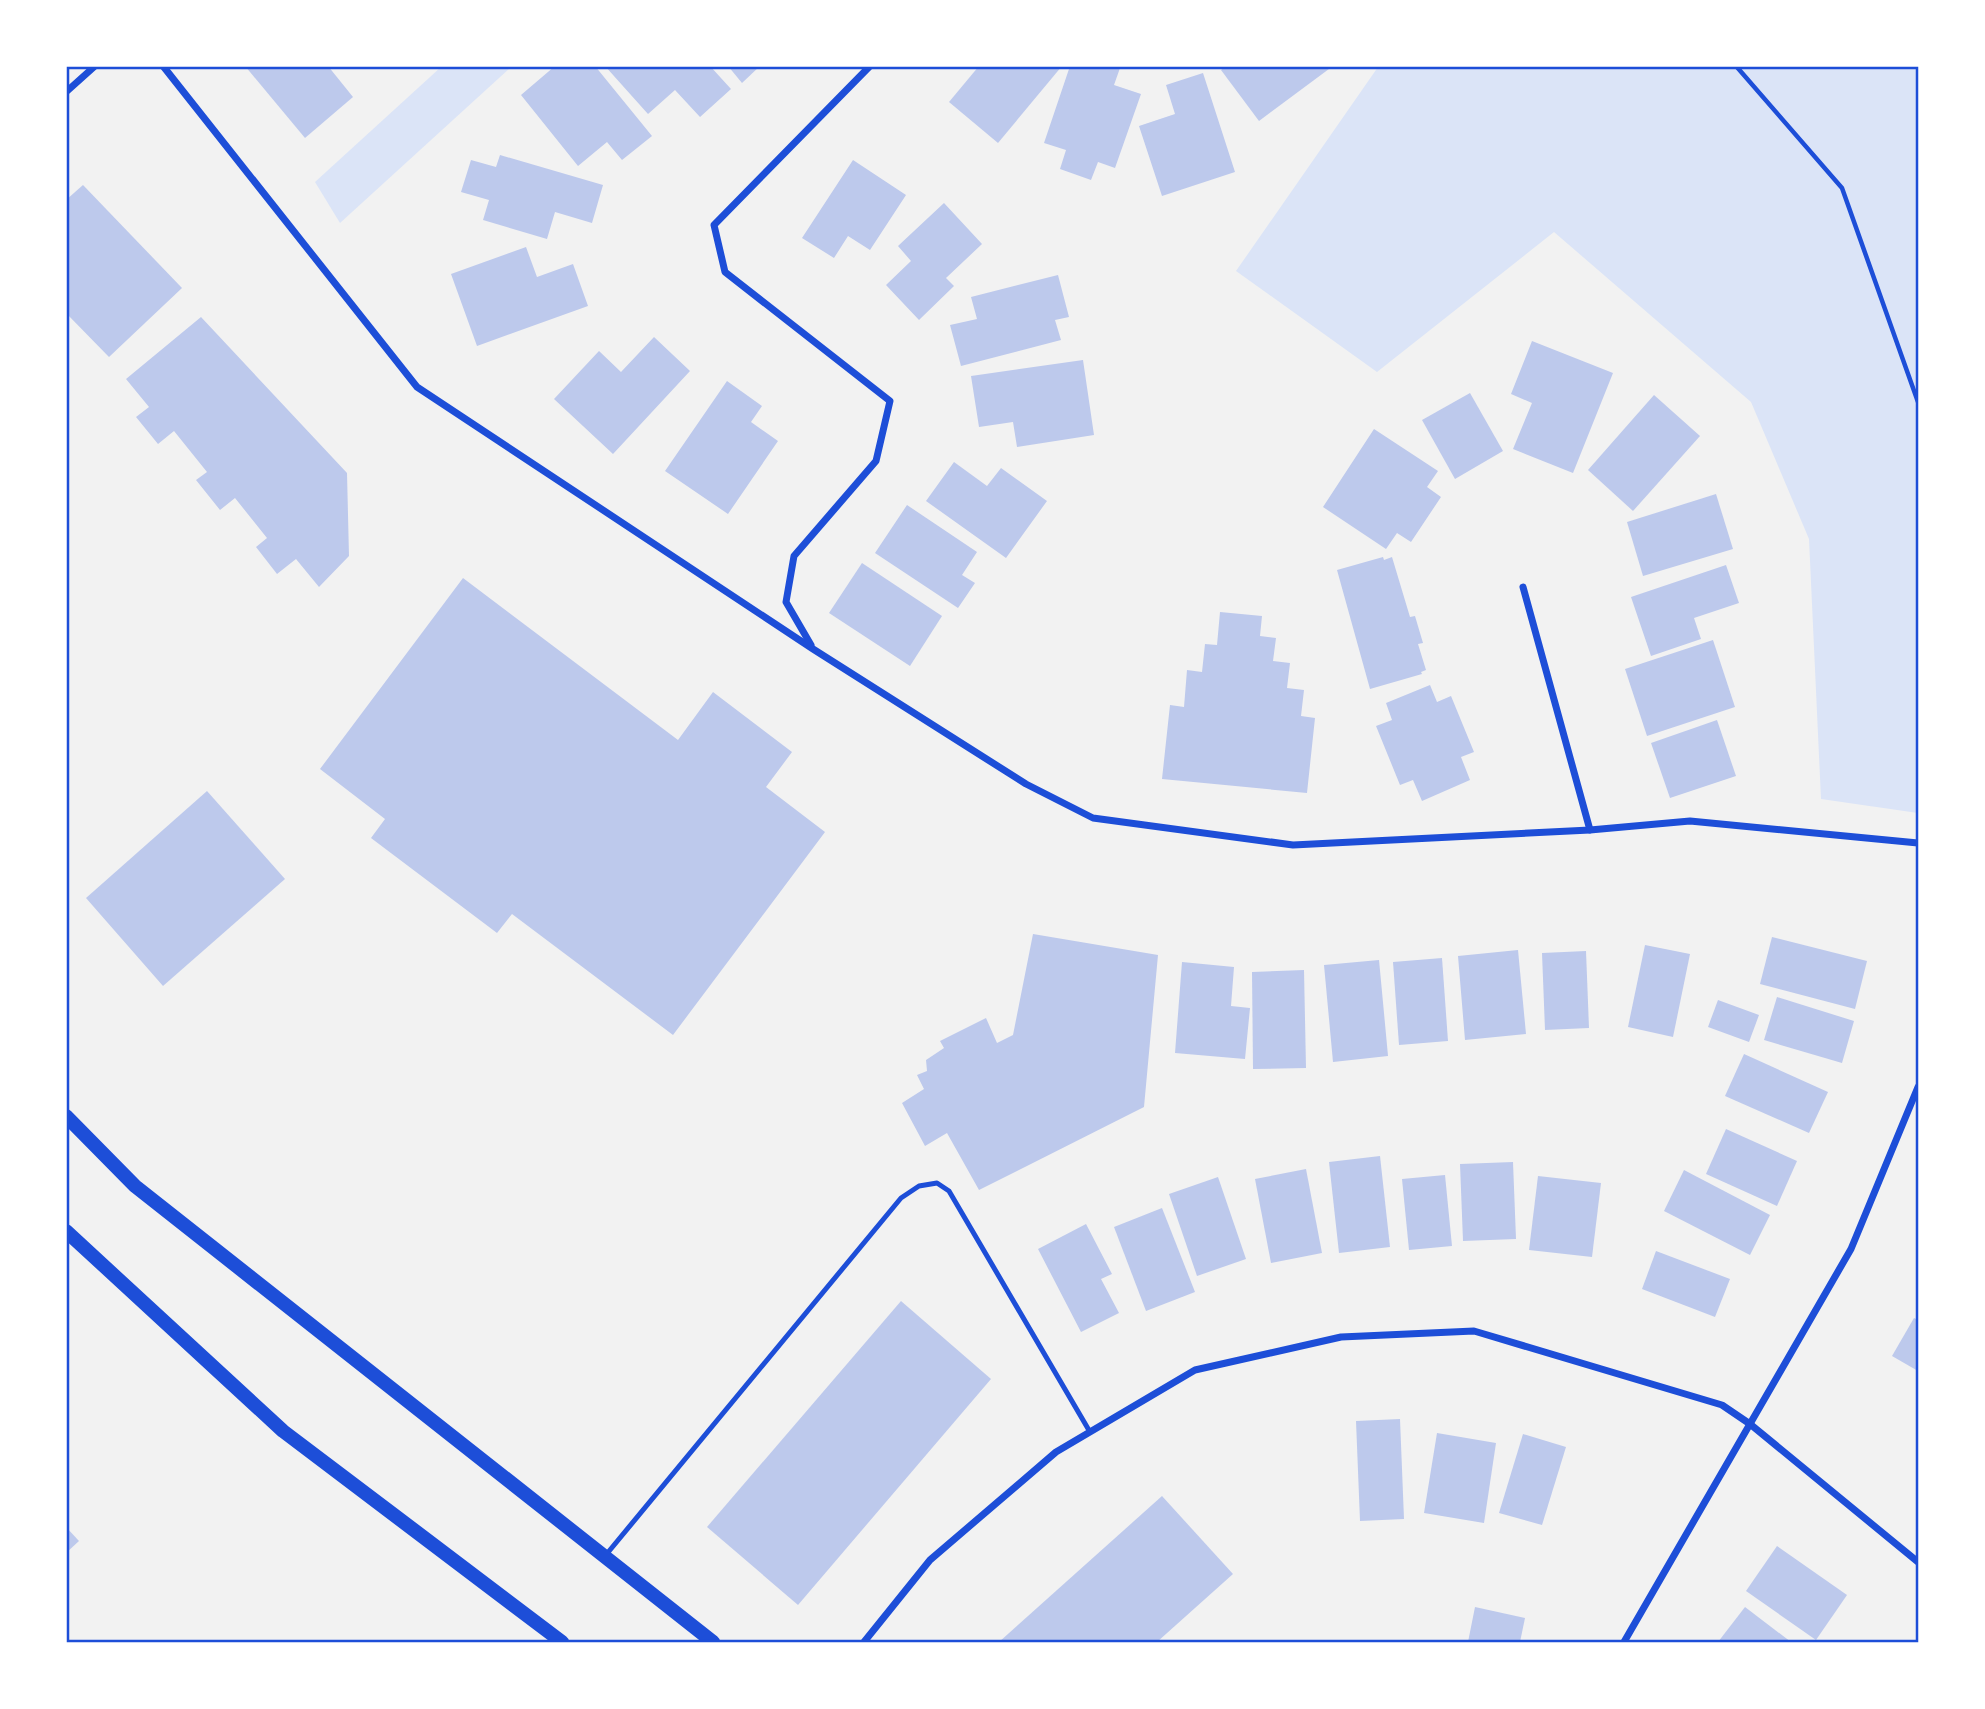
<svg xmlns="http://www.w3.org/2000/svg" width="1985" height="1709" viewBox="0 0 1985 1709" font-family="Literata,serif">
<rect width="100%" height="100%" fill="#f2f2f2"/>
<!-- green -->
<g fill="#dbe4f7">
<polygon points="441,67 511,67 340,223 315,182"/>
<polygon points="1378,67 1918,67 1918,813 1821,799 1809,539 1751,402 1554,232 1377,372 1236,271"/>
</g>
<!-- building -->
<g fill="#bdc9ec">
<polygon points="245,66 328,66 353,97 305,138"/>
<polygon points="555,66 595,66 652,136 622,160 607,142 578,166 521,95"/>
<polygon points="605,66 710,66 731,89 700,117 675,90 648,114"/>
<polygon points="728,66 760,66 742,83"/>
<polygon points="979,66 1062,66 998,143 949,102"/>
<polygon points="1070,66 1120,68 1114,85 1141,94 1115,168 1098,162 1091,180 1060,169 1066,150 1044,143"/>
<polygon points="1226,66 1333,66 1259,121 1221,70"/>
<polygon points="1203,73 1235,172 1162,196 1139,126 1175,114 1166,85"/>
<polygon points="500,155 603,185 592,223 555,212 547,239 483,220 489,200 461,192 471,160 496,167"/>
<polygon points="853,160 906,195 870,250 848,236 834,258 802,238"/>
<polygon points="83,185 182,288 109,357 66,313 66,200"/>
<polygon points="944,203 982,244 946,278 954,286 919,320 886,285 911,261 898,246"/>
<polygon points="526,247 537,277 573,264 588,306 477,346 451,274"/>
<polygon points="1058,275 1069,317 1055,320 1061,340 961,366 950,325 977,319 971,297"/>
<polygon points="201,317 347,473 349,556 319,587 296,559 277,574 256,547 267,538 235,498 220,510 196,480 207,472 174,431 158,444 136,417 149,407 126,379"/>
<polygon points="654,337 690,371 613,454 554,399 599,351 621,372"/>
<polygon points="1532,341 1613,373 1573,473 1513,449 1532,403 1511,394"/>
<polygon points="1083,360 1094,435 1017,447 1013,422 979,427 971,376"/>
<polygon points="727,381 762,406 751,422 778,441 728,514 665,471"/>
<polygon points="1470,393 1503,451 1455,479 1422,420"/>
<polygon points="1654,395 1700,436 1633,511 1588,470"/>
<polygon points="1374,429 1438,471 1427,487 1441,497 1411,542 1397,533 1386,549 1323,507"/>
<polygon points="954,462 987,486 1001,468 1047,501 1006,558 926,501"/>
<polygon points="1716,494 1733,549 1643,576 1627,522"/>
<polygon points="907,505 977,552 962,575 975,583 958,608 875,553"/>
<polygon points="1383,557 1384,560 1392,557 1410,617 1415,616 1423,643 1418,644 1426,670 1421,672 1422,674 1370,689 1337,570"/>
<polygon points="862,563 942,616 910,666 829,613"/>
<polygon points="1726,565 1739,603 1694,618 1701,639 1651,656 1631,597"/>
<polygon points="463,578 678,740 713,692 792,752 766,787 825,832 673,1035 512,914 497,933 371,838 385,819 320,769"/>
<polygon points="1220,612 1262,616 1260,636 1276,638 1273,661 1290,663 1287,688 1304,690 1301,716 1315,718 1307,793 1162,779 1170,705 1184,707 1187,670 1202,672 1205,644 1217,645"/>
<polygon points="1713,640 1735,707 1647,736 1625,669"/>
<polygon points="1430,685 1437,702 1451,696 1474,752 1461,757 1470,780 1422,801 1413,780 1400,785 1376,726 1392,720 1386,703"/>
<polygon points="1717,720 1736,776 1670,798 1651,743"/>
<polygon points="207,791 285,879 163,986 86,898"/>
<polygon points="1033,934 1158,955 1144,1107 979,1190 947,1133 925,1146 902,1103 924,1089 917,1075 927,1071 926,1060 944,1048 940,1041 986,1018 997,1043 1013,1035"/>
<polygon points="1772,937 1867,961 1855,1009 1760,984"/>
<polygon points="1645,945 1690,954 1673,1037 1628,1027"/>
<polygon points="1518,950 1526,1034 1465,1040 1458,956"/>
<polygon points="1586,951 1589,1028 1545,1030 1542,953"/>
<polygon points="1442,958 1448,1041 1399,1045 1393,962"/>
<polygon points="1379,960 1388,1056 1333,1062 1324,965"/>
<polygon points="1182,962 1234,967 1231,1006 1250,1008 1245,1059 1175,1053"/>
<polygon points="1304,970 1306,1068 1253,1069 1252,972"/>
<polygon points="1777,997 1854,1021 1842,1063 1764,1040"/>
<polygon points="1718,1000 1759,1015 1749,1042 1708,1027"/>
<polygon points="1744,1054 1828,1092 1809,1133 1725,1096"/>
<polygon points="1726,1129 1797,1161 1777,1206 1706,1174"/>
<polygon points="1380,1156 1390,1247 1339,1253 1329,1162"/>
<polygon points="1513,1162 1516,1239 1463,1241 1460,1164"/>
<polygon points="1306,1169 1322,1253 1271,1263 1255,1179"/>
<polygon points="1684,1170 1770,1215 1750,1255 1664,1211"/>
<polygon points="1445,1175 1452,1246 1409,1250 1402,1179"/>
<polygon points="1538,1176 1601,1183 1592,1257 1529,1250"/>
<polygon points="1218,1177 1246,1259 1197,1276 1169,1194"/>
<polygon points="1162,1208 1195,1292 1146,1311 1114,1227"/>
<polygon points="1086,1224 1112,1274 1101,1279 1119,1313 1081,1332 1038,1249"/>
<polygon points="1656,1251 1730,1279 1715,1317 1642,1289"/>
<polygon points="901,1301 991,1379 798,1605 707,1527"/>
<polygon points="1914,1318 1918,1320 1918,1371 1892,1356"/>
<polygon points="1400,1419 1404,1519 1360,1521 1356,1421"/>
<polygon points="1437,1433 1496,1443 1484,1523 1424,1513"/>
<polygon points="1523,1434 1566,1447 1542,1525 1499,1513"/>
<polygon points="1162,1496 1233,1574 1157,1642 999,1642"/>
<polygon points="66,1527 79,1541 66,1553"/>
<polygon points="1777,1546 1847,1595 1816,1640 1746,1591"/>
<polygon points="1475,1607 1525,1618 1520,1642 1468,1642"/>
<polygon points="1745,1607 1791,1642 1718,1642"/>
</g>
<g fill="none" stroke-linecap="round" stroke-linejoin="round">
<!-- path -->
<polyline stroke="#1d4ed8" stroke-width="4.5" points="1736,66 1842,188 1918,402"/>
<!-- service -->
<polyline stroke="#1d4ed8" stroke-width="5" points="605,1556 901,1198 919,1186 937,1183 949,1191 1090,1432"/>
<!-- minor -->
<g stroke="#1d4ed8" stroke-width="7">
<polyline points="163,66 417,387 813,649 1026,784 1093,818 1293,845 1590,830 1690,821 1918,843"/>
<polyline points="66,92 95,66"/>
<polyline points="1523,587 1590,830"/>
<polyline points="811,645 786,602 794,556 876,461 890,401 725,272 714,225 870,66"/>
<polyline points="864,1642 930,1560 1056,1452 1195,1370 1341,1337 1474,1331 1722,1405 1750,1424 1918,1562"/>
<polyline points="1624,1642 1851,1249 1918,1087"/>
</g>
<!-- secondary -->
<g stroke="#1d4ed8" stroke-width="14">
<polyline points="66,1116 135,1186 713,1642"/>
<polyline points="66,1231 283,1431 562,1642"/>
</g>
</g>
<!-- border -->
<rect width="1985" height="1709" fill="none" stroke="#ffffff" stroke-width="136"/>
<rect x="68" y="68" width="1849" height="1573" fill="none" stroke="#1d4ed8" stroke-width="2.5"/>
</svg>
